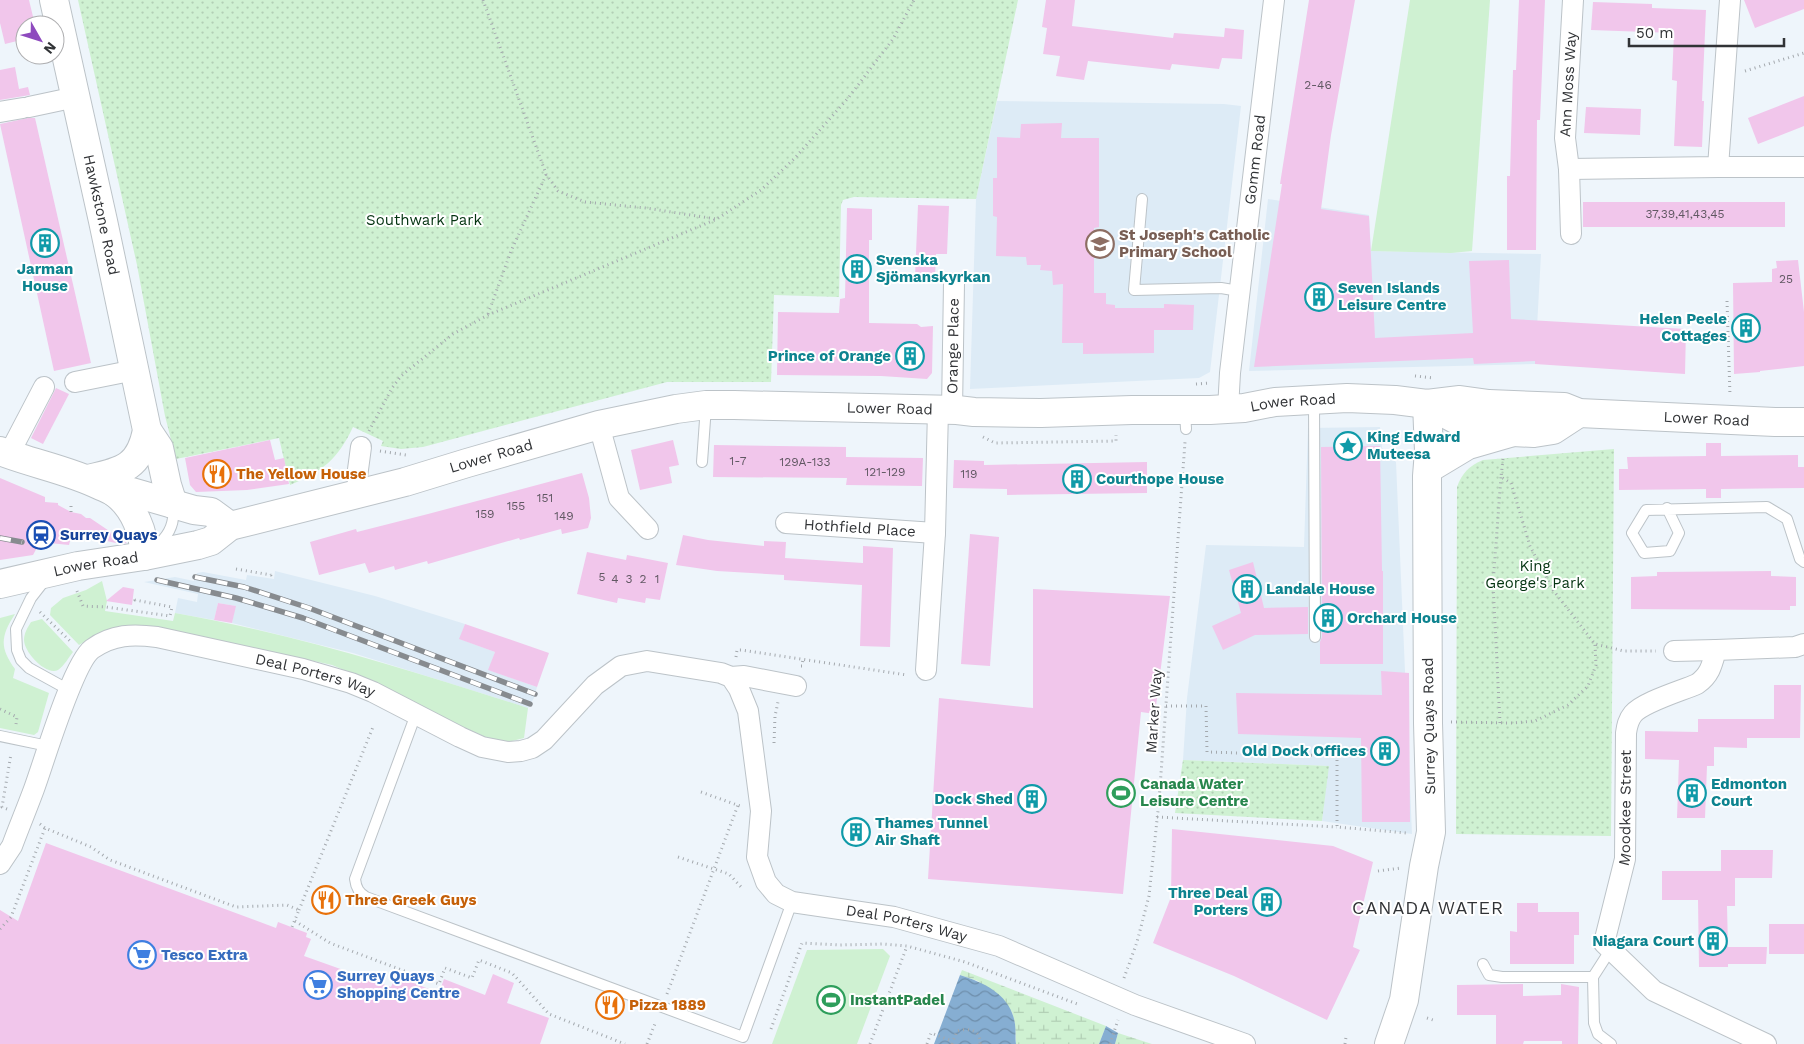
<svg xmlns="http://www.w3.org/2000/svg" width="1804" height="1044" viewBox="0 0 1804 1044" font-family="'Work Sans',sans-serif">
<defs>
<pattern id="wetland-marsh" width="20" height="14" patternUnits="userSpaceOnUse" patternTransform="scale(1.25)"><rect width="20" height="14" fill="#cff1d2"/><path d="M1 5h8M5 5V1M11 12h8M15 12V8" fill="none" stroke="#b2cfb5"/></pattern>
<pattern id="park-dots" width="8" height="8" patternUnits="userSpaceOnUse" patternTransform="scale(1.25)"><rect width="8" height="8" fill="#cff1d2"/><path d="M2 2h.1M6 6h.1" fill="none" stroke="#b2cfb5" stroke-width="1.8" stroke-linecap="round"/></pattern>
<pattern id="water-waves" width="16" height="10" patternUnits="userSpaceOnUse" patternTransform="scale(1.25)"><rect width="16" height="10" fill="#86aed2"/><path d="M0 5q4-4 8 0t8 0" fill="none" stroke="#6e8eab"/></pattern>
</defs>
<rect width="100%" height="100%" fill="#eef5fb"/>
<!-- built -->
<g fill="#ddebf6">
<polygon points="997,101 1224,104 1241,106 1210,372 1199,378 970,389 976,199"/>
<polygon points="1268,199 1369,215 1371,251 1541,254 1535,364 1249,371"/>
<polygon points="1380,427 1382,448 1396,462 1412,834 1322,821 1328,766 1183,760 1187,698 1206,545 1304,547 1308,428"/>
<polygon points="275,571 375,596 465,624 460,639 495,652 489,670 537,687 534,698 528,708 353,653 232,623 235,606 218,603 214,620 175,613 178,598 197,602 198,594 144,582 175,577 194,581 197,573 203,572 246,580 247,575 274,579"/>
</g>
<!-- green -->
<g fill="#cff1d2">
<polygon points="1410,0 1490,0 1472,251 1451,253 1371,251"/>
<path d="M 102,581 L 107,601 L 105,611 L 173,621 L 175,613 C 296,634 412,671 528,708 L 524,738 L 508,742 L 485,737 L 454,724 L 375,683 L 332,665 L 172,630 C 135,623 112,625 79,645 L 50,615 L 51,608 L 63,598 L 86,590 Z"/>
<path d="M 15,614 C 0,637 0,648 15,669 L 13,678 L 49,693 L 38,732 L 34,735 L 0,728 L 0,618 Z"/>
<path d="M 42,619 L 73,652 C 69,657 64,666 58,670 C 46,676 24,652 24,640 C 24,633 28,627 31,622 Z"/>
<polygon points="883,949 890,956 857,1044 772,1044 807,950"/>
</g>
<!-- wetland -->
<g fill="url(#wetland-marsh)">
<polygon points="962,970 1106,1026 1099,1044 1016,1044 1015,1024 1012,1012 978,981 960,975"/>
<polygon points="1118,1033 1152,1044 1115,1044"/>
</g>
<!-- park -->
<g fill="url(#park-dots)">
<path d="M 78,0 L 1018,0 L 976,199 L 854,197 L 843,200 L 841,205 L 839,297 L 774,295 L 771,382 L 667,382 L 423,447 L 401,449 L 381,446 L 383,441 L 353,427 C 338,459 322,472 290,485 L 279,438 L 176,459 L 165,416 L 137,265 Z"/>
<path d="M 1614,449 L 1611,836 L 1456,834 L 1457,487 C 1462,473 1469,466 1483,460 Z"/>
<polygon points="1183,760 1329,766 1322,821 1175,813"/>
</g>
<!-- water -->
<g fill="url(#water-waves)">
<path d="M 960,975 C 985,983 1011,995 1015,1024 C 1016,1031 1015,1038 1016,1044 L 934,1044 Z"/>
<polygon points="1106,1026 1118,1033 1115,1044 1099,1044"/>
</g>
<!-- building -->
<g fill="#f1c6eb">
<polygon points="0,0 29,0 35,25 25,25 25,39 5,44 0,23"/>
<polygon points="1046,0 1075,0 1072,26 1173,38 1174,33 1224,37 1225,28 1244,30 1242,59 1222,58 1219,69 1172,64 1170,70 1088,61 1084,80 1056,76 1060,56 1043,54 1047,28 1042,27"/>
<polygon points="1309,0 1355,0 1331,135 1321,209 1369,216 1375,338 1473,333 1469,261 1509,260 1511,319 1686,329 1685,374 1535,364 1535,361 1474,364 1473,358 1254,367 1282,184 1280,184"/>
<polygon points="1519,0 1545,0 1540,120 1537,120 1536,250 1507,250 1507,176 1510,176 1513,70 1516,70"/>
<polygon points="1744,0 1804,0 1804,9 1755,28"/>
<polygon points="1593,2 1652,4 1652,8 1706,10 1702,101 1704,101 1702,147 1674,146 1677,81 1672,80 1674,33 1591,30"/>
<polygon points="15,67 19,89 28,87 30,95 0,100 0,70"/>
<polygon points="1804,96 1804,126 1758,144 1748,118"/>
<polygon points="1586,107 1641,109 1640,135 1584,133"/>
<polygon points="28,118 35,118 91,363 54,371 0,124"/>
<polygon points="1062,123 1061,138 1099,138 1099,227 1094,228 1094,293 1106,293 1106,304 1115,305 1115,308 1164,308 1164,304 1194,305 1193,330 1154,330 1154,353 1083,354 1083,343 1062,343 1063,284 1053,285 1052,271 1040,270 1041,265 1027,265 1026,257 996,256 997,217 993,216 993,178 997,178 997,137 1020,138 1021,124"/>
<rect x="1583" y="202" width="202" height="25"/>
<polygon points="918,205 949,206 947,254 936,254 935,278 915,277"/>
<polygon points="847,208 872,209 872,240 869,240 869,323 917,324 921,327 933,326 932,373 927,379 881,376 777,375 778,312 839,313 840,299 845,298"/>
<polygon points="1798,260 1804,312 1804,366 1760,371 1760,372 1734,374 1733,283 1772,282 1772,269 1777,268 1776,261"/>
<polygon points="56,388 69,394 43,444 31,438"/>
<polygon points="270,440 275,460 284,458 289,484 247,490 196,492 190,485 185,458"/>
<polygon points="673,440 679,465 669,467 672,483 640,490 631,450"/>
<polygon points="1706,443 1721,443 1721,456 1798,455 1798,467 1804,467 1804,488 1721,489 1721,498 1706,498 1706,489 1619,490 1619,469 1628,469 1627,457 1706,456"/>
<polygon points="714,445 846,447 846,457 923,458 922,486 846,485 847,478 713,477"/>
<polygon points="1380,446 1382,571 1383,571 1383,664 1320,664 1320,642 1322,637 1321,447"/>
<polygon points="954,460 984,461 984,465 1147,462 1147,493 1007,495 1007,489 953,488"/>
<polygon points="582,473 589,498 591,518 588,528 562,534 561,529 520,540 519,538 428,564 427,561 395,570 394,566 369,573 365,563 319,575 310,542 356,529 357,532 428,514"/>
<polygon points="0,478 45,497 45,502 58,503 58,505 71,512 81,514 86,518 90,518 127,543 120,544 72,533 69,545 40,542 33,555 0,560"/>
<polygon points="970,534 999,537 990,666 961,664"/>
<polygon points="683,535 708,540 764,546 764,541 786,542 785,558 863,563 863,546 893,548 890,647 860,646 862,585 784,580 784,575 717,571 676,565"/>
<polygon points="587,552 626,560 627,555 668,563 660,600 646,598 645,603 618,598 617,603 577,594"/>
<polygon points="1253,562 1264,608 1308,607 1308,634 1255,635 1223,650 1212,626 1241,613 1229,570"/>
<polygon points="1771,571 1771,576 1796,577 1796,606 1790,606 1790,610 1631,609 1631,577 1657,576 1657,572"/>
<polygon points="123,587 134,589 132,605 106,601"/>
<polygon points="1033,589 1170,596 1155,714 1141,712 1123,894 928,879 939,698 1033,708"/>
<polygon points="218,603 236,606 232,623 214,620"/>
<polygon points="465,624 549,653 537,687 488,670 495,652 459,639"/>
<polygon points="1381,671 1409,673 1410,822 1362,822 1361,738 1238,734 1236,693 1382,695"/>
<polygon points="1774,685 1801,685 1800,738 1747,738 1747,748 1714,747 1714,766 1707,766 1705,818 1677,818 1679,760 1645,759 1645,731 1698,732 1698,719 1774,719"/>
<polygon points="1172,829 1333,846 1373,862 1353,947 1360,950 1327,1020 1234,976 1153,943 1171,897"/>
<polygon points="46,843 276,928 278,922 307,933 306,937 311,939 304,956 391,987 396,976 439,993 444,979 485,995 493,974 514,983 507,1003 549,1018 540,1044 0,1044 0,910 18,921"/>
<polygon points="1721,850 1773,850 1772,878 1735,878 1735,906 1727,906 1728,947 1767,947 1766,964 1728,964 1728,967 1699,967 1698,900 1662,900 1662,871 1721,871"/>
<polygon points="1517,903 1538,903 1538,912 1579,912 1579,935 1574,935 1574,964 1510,964 1510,931 1517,932"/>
<rect x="1769" y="924" width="35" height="30"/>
<polygon points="1523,984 1523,996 1561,995 1561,984 1579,987 1578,1044 1562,1044 1562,1041 1524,1041 1523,1044 1496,1044 1496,1015 1457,1015 1457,985"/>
</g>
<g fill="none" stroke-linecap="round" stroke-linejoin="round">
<defs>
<g id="lane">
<polyline points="1142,199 1134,290 1221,288 1239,291"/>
<polyline points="1314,400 1315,637"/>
<polyline points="1185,411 1186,429"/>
<polyline points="702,462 706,406"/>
<polyline points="1667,508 1679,533 1670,551 1644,553 1632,533 1646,510 1767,507 1787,519 1800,559 1804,562"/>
<path d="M 156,546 C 169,536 175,523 173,507"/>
<polyline points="45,580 31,598 16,629 17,650 21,660 29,668 69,690"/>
<path d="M 416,714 L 355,879 C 356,888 359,893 366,897 L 743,1037 L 792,902"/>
<polyline points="0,736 48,746"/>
<polyline points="1611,949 1593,977 1594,1023 1598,1034 1611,1044"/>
<polyline points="1483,964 1489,975 1502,977 1593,977"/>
</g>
<g id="street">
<polyline points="29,107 76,97"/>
<polyline points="0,112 23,108"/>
<polyline points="1718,167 1804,167"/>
<polyline points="1569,169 1718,167 1730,0"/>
<path id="s1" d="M 1571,234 L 1569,169 L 1565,138 L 1573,0"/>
<polyline points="75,382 135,370"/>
<path id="s2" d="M 1228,409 L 1230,373 L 1274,0"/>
<path id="s3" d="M 952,410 L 954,283"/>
<polyline points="599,425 619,498 648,529"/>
<polyline points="9,454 44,387"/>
<polyline points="361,493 357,477 361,447"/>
<path id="s4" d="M 786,523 L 935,533"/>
<polyline points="1674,651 1716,650"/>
<polyline points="926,670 935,533 938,410"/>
<polyline points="731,677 744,676 796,686"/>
<path id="s5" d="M 0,864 L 12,846 C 19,827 27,808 34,789 C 44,762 73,663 92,649 C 113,634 133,634 157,637 L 303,669 L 351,683 L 373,692 L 460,737 L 482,747 L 508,752 L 521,751 L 532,748 L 544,740 L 595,685 L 621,666 L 647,661 L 721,673 L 731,677 L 739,689 L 748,711 L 761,811 L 757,857 L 766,882 L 776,894 L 792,902 L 894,917 L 999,946 L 1135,1005 L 1245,1044"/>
<path id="s6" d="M 1766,1044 L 1654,991 L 1604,943 L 1625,859 L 1626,733 C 1627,726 1628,720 1633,714 C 1643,702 1681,691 1697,684 C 1710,675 1712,665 1716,650 L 1795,647 L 1804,644"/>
</g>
<g id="secondary">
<polyline points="1428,469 1468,445 1513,432"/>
<polyline points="1389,1044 1404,1000 1424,866 1431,832 1428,723 1427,476 1429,451 1427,404"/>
</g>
<g id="primary">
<path id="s7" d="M 54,0 L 103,221 L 147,430 C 140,468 122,471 88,479"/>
<polyline points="1427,404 1457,420 1495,426 1513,432 1534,433 1553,430 1579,413"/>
<polyline points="147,430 159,448 167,485 173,504"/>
<path d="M 0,451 C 33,464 69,470 101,486 C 106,488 111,490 115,493 C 134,507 145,534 144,556"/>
<polyline points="115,493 128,491 194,510 211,512 230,526"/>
<path id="s8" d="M 0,584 L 78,566 L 144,556 L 198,545 L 211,541 L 230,526 L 405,482 L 467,463 L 599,425 L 676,409 L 706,405 L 734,405 L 957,410 L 974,412 L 1041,413 L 1132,410 L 1210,410 L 1244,408 L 1275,402 L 1347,398 L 1395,400 L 1427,404 L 1460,400 L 1489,404 L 1564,407 L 1579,413 L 1775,422 L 1804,422"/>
</g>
</defs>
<!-- lane casing -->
<use href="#lane" stroke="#bcc3c8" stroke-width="12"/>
<!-- street casing -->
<use href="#street" stroke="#bcc3c8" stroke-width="22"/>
<!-- secondary casing -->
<use href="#secondary" stroke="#bcc3c8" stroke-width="30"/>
<!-- primary casing -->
<use href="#primary" stroke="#bcc3c8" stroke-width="30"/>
<!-- path -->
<g stroke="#a4a9ae" stroke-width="3" stroke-dasharray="1 4" stroke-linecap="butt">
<polyline points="483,0 546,174 558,191 585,202 646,208 716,219"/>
<polyline points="1745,71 1804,53"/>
<polyline points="1727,301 1730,396"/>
<polyline points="488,314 511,251 546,175"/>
<polyline points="1415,376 1434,378"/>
<polyline points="1196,384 1210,383"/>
<polyline points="369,431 392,388 401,376 453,334 488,315 717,219 761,190 795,158 849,97 893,39 914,0"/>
<polyline points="983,437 995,443 1116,441 1116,435"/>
<polyline points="380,451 406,455"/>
<polyline points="1503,459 1501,477 1511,483 1530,546 1553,590 1595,644 1624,651 1656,651"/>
<polyline points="71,512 71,506"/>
<polyline points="236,569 271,575 272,571"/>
<polyline points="77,591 83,606 106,607 170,616 172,607 135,600 136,596"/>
<polyline points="40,612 71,642"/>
<polyline points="736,657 737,650 741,650 907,675"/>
<polyline points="801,666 802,666 803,658"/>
<polyline points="1166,706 1206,706 1207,752 1337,756 1337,827 1407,833"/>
<polyline points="0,709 17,717 16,724"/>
<polyline points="1451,722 1512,723 1535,721 1568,705 1588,686 1596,665 1595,644"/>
<polyline points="1500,723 1493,584 1501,477"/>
<polyline points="774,743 775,716 778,702"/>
<polyline points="701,792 740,806"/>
<polyline points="7,809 2,807 11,754"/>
<polyline points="1157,817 1337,827"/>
<polyline points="40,824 45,828 91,847 110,860 236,907 287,905 299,910 292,927"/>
<polyline points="678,857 729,874 743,889"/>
<polyline points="1378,871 1401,868"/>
<polyline points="299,910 373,727"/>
<polyline points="295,921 330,943 439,984 445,968 472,978 479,960 512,973 549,1014 625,1044"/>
<polyline points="0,929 11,917 45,828"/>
<polyline points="1124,978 1137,942 1149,896 1159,801 1185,442"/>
<polyline points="667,994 738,805"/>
<polyline points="1427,1018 1433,1020"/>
<polyline points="771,1029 802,943 840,945 883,944 907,946 965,962 1080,1005"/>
<polyline points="647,1044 656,1021"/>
<polyline points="870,1044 907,946"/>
<polyline points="927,1044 931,1033 952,1041"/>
<path d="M 952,1044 L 957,1031 C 968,1028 981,1029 980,1044"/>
<polyline points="1110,1044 1118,1020"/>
<polyline points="1345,1044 1346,1037"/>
</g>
<!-- lane -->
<use href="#lane" stroke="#fff" stroke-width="10"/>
<!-- street -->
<use href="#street" stroke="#fff" stroke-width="20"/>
<!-- secondary -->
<use href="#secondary" stroke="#fff" stroke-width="28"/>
<!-- primary -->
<use href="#primary" stroke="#fff" stroke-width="28"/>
<defs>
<g id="rail">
<polyline points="0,538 22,542"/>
<polyline points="195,577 244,587 309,608 535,694"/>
<polyline points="157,580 236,598 303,618 530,704"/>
</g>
</defs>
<!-- rail casing -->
<use href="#rail" stroke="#878b8f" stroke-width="5.5"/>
<!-- rail -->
<use href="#rail" stroke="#fff" stroke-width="4" stroke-dasharray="11" stroke-linecap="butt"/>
</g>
<!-- icons -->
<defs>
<symbol id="building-ring" viewBox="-11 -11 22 22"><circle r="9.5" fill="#fff" stroke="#0f9aa8" stroke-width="1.5"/><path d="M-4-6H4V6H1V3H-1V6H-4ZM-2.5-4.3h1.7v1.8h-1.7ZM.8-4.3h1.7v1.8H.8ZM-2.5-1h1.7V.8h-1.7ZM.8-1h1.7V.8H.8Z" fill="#0f9aa8"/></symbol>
<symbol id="school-ring" viewBox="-11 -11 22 22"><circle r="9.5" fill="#fff" stroke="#8d6e63" stroke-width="1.5"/><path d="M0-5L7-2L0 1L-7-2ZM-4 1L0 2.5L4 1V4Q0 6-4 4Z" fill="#8d6e63"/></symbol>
<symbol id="sight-ring" viewBox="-11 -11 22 22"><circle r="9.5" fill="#fff" stroke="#0f9aa8" stroke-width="1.5"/><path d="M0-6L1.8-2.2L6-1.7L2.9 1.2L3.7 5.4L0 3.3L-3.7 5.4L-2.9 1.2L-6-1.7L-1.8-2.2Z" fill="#0f9aa8"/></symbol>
<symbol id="restaurant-ring" viewBox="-11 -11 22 22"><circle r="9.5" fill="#fff" stroke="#e8710a" stroke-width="1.5"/><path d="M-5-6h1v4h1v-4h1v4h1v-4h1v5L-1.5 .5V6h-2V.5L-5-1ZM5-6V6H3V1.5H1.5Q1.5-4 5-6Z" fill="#e8710a"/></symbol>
<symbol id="station-ring" viewBox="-11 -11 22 22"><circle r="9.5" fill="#fff" stroke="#1a4fb4" stroke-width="1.5"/><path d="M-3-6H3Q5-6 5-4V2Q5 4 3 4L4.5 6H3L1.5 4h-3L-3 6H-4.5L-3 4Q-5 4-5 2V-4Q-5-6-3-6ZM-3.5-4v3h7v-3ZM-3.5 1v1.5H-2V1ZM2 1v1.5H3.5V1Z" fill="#1a4fb4"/></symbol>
<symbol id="stadium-ring" viewBox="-11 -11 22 22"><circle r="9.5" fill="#fff" stroke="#2e9e5b" stroke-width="1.5"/><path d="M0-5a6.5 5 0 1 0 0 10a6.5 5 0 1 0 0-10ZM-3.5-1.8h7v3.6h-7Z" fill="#2e9e5b"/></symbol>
<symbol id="supermarket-ring" viewBox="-11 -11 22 22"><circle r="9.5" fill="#fff" stroke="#3f7fe0" stroke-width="1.5"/><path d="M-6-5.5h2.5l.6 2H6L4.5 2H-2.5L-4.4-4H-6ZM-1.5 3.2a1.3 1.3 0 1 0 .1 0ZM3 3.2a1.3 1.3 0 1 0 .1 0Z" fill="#3f7fe0"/></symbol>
</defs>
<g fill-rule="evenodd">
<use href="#building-ring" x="29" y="227" width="32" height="32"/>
<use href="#school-ring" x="1084" y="228" width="32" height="32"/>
<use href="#building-ring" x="841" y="253" width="32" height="32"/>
<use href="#building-ring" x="1303" y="281" width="32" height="32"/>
<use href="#building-ring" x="1730" y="312" width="32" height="32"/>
<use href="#building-ring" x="894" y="340" width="32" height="32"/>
<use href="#sight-ring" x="1332" y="430" width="32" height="32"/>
<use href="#restaurant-ring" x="201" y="458" width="32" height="32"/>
<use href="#building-ring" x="1061" y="463" width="32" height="32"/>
<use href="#station-ring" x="25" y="519" width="32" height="32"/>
<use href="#building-ring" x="1231" y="573" width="32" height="32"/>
<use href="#building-ring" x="1312" y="602" width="32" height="32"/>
<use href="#building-ring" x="1369" y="735" width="32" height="32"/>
<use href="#stadium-ring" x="1105" y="777" width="32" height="32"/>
<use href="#building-ring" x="1676" y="777" width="32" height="32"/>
<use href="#building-ring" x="1016" y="783" width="32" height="32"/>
<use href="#building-ring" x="840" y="816" width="32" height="32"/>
<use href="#restaurant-ring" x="310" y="884" width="32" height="32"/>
<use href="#building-ring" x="1251" y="886" width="32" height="32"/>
<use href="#building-ring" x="1697" y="925" width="32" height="32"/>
<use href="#supermarket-ring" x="126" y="939" width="32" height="32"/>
<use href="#supermarket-ring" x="302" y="969" width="32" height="32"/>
<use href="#stadium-ring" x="815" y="984" width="32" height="32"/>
<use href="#restaurant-ring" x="594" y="989" width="32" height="32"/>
</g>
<g text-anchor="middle" stroke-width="4" stroke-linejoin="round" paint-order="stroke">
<!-- number labels -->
<g font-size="12" fill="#615863">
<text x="1318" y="89">2-46</text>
<text x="1685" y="218">37,39,41,43,45</text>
<text x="1786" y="283">25</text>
<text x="738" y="465">1-7</text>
<text x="805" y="466">129A-133</text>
<text x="885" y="476">121-129</text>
<text x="969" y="478">119</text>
<text x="545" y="502">151</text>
<text x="516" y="510">155</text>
<text x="485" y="518">159</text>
<text x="564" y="520">149</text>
<text x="602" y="581">5</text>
<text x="615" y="583">4</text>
<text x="629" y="583">3</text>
<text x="643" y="583">2</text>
<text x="657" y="583">1</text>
</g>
<!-- street labels -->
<g font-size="15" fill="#313336" stroke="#fff">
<text dy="5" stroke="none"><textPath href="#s1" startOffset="150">Ann Moss Way</textPath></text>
<text dy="5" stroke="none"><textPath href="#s2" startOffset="251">Gomm Road</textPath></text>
<text dy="5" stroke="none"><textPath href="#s7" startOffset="220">Hawkstone Road</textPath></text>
<text dy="5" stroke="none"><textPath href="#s3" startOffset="64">Orange Place</textPath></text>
<text dy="5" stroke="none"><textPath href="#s8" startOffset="1319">Lower Road</textPath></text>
<text dy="5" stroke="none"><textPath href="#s8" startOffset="915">Lower Road</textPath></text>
<text dy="5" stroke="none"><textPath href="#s8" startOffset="1735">Lower Road</textPath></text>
<text dy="5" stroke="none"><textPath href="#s8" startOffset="510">Lower Road</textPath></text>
<text dy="5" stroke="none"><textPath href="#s4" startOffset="74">Hothfield Place</textPath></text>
<text dy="5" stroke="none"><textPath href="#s8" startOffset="98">Lower Road</textPath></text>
<text dy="5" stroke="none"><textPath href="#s5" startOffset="466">Deal Porters Way</textPath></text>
<text transform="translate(1154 711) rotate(-86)" y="5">Marker Way</text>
<text transform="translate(1429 726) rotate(-91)" y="5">Surrey Quays Road</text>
<text dy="5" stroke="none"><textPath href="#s6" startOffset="331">Moodkee Street</textPath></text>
<text dy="5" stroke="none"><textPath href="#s5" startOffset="1295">Deal Porters Way</textPath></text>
</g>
<!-- park labels -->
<g font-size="15" fill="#043411" stroke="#fff">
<text x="424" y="225">Southwark Park</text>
<text x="1535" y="571">King<tspan x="1535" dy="17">George's Park</tspan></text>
</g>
<!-- education labels -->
<g font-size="15" font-weight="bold" fill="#785e54" stroke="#fff" text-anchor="start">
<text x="1119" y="240">St Joseph's Catholic<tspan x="1119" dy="17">Primary School</tspan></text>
</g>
<!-- culture labels -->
<g font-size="15" font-weight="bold" fill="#0d838f" stroke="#fff" text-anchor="start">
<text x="876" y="265">Svenska<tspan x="876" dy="17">Sjömanskyrkan</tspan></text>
<text x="45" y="274" text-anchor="middle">Jarman<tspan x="45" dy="17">House</tspan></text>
<text x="1338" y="293">Seven Islands<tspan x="1338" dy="17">Leisure Centre</tspan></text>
<text x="1727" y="324" text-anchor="end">Helen Peele<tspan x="1727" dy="17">Cottages</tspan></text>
<text x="891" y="361" text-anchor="end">Prince of Orange</text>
<text x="1367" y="442">King Edward<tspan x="1367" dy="17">Muteesa</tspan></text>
<text x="1096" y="484">Courthope House</text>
<text x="1266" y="594">Landale House</text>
<text x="1347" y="623">Orchard House</text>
<text x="1366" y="756" text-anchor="end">Old Dock Offices</text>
<text x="1711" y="789">Edmonton<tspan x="1711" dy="17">Court</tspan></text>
<text x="1013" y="804" text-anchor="end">Dock Shed</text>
<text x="875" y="828">Thames Tunnel<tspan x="875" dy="17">Air Shaft</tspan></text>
<text x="1248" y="898" text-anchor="end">Three Deal<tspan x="1248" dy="17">Porters</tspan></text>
<text x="1694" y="946" text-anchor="end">Niagara Court</text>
</g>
<!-- food labels -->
<g font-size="15" font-weight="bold" fill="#c56008" stroke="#fff" text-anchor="start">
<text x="236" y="479">The Yellow House</text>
<text x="345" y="905">Three Greek Guys</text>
<text x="629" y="1010">Pizza 1889</text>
</g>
<!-- transit labels -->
<g font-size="15" font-weight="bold" fill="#164399" stroke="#fff" text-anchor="start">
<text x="60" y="540">Surrey Quays</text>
</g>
<!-- leisure labels -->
<g font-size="15" font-weight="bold" fill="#27864d" stroke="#fff" text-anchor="start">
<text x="1140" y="789">Canada Water<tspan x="1140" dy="17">Leisure Centre</tspan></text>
<text x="850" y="1005">InstantPadel</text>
</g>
<!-- shop labels -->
<g font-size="15" font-weight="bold" fill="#366cbe" stroke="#fff" text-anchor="start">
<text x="161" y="960">Tesco Extra</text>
<text x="337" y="981">Surrey Quays<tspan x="337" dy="17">Shopping Centre</tspan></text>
</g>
<!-- quarter labels -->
<g font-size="18" letter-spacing="1" fill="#313336" stroke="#fff">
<text x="1428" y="914">CANADA WATER</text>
</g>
</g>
<!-- north arrow -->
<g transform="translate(40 40) rotate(129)"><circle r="24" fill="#ffffff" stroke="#adadaf"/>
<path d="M0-4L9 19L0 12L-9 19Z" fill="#8e4abe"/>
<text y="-8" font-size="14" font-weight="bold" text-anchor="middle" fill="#313336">N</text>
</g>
<!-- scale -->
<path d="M1629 38v8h155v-8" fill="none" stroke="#313336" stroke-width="2.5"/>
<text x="1636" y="38" font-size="15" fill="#313336" stroke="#ffffff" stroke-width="4" paint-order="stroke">50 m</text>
</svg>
